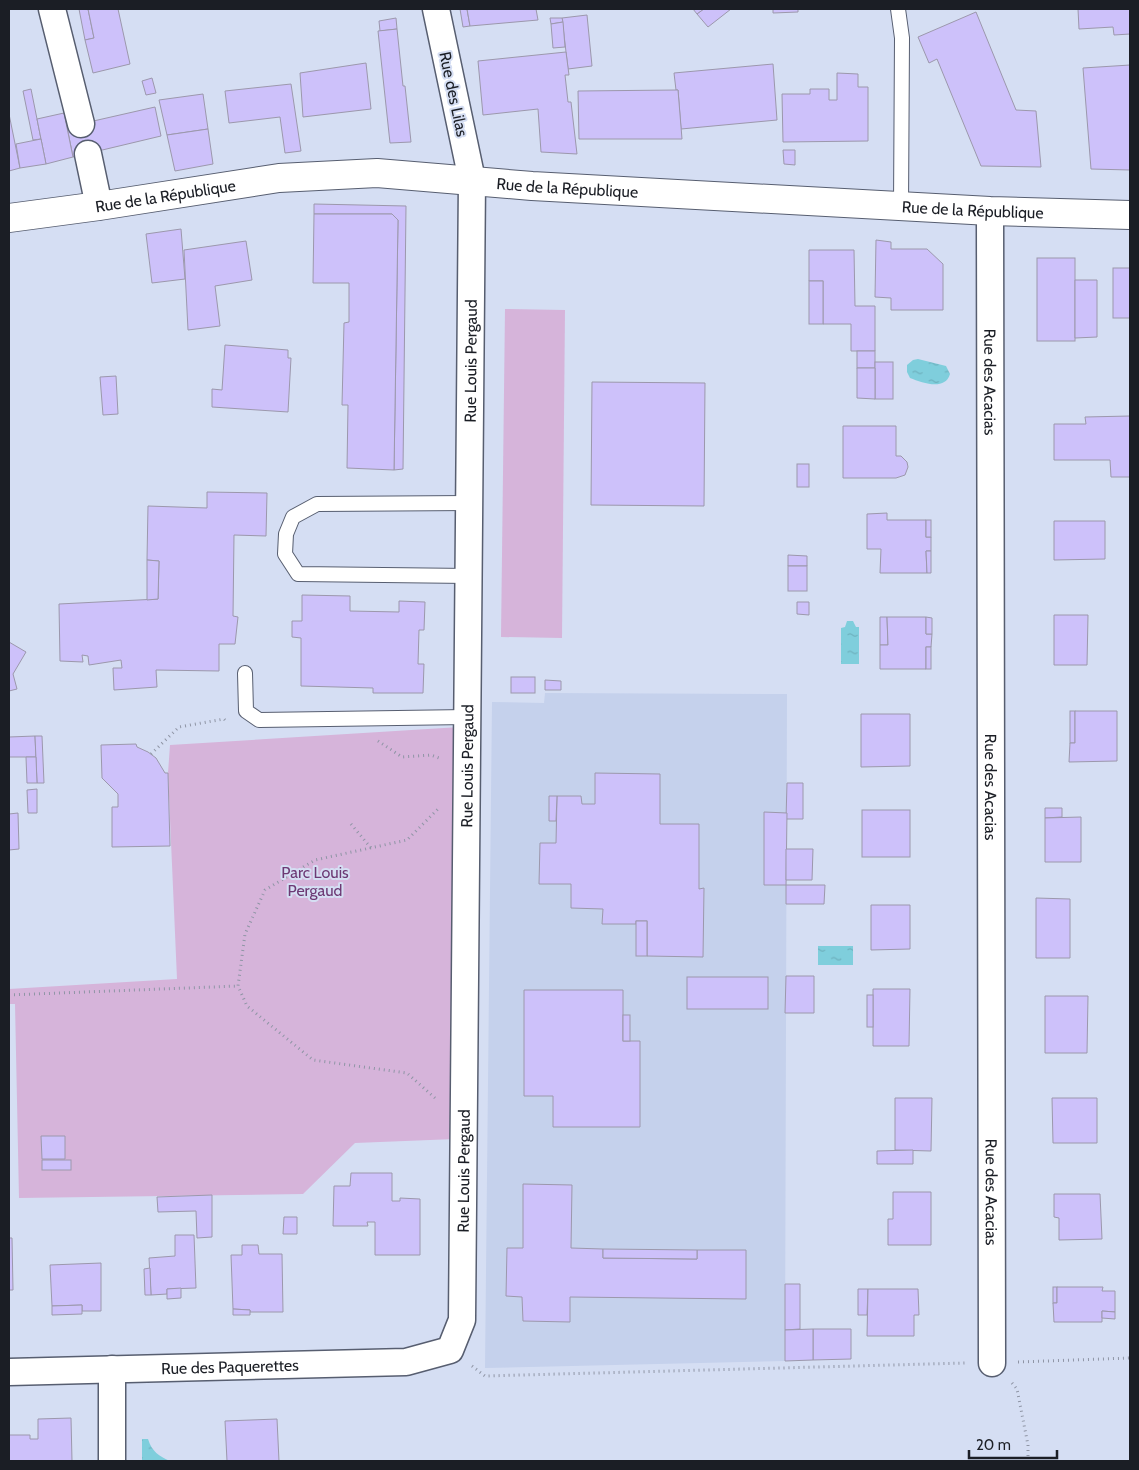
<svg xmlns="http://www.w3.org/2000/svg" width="1139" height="1470" viewBox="0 0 1139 1470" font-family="Cabin,sans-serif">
<defs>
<pattern id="water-ripples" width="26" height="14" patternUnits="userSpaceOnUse" patternTransform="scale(1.25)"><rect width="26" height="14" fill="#7fcedc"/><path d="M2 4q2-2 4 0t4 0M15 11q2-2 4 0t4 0" fill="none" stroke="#6db0bd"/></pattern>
</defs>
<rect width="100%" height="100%" fill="#d5def3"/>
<!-- built -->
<polygon fill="#c5d1ec" points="545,693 787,694 785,1361 485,1368 492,702 544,703"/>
<!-- green -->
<g fill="#d6b4da">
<polygon points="505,309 565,310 562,638 501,637"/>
<polygon points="460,727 455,1139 355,1143 303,1194 19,1198 15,1004 9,1004 9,989 177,979 168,773 170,745"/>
</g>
<!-- water -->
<g fill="url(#water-ripples)">
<path d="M 918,359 L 946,366 L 950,374 C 945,391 923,383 910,378 L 907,372 L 907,365 L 913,360 Z"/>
<polygon points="847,621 853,621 856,627 859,627 859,664 841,664 841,628 845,627"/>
<rect x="818" y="946" width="35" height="19"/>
<path d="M 142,1439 L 148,1439 C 152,1452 159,1456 170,1461 L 142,1461 Z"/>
</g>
<!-- building -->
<g fill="#cdc1fa" stroke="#9c98ac">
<polygon points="79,9 88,9 94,38 85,40"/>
<polygon points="88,9 118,9 130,64 93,73 85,40 94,38"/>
<polygon points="460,9 467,9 470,26 463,27"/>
<polygon points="467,9 536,9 538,20 470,26"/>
<polygon points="693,9 704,9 697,14"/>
<polygon points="704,9 731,9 708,27 697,14"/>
<polygon points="773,9 798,9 798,12 773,13"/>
<polygon points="1078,9 1130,9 1130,34 1114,35 1113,27 1079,29"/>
<polygon points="976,12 1016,110 1036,111 1041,167 981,166 937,59 929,63 918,37"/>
<polygon points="587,15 592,66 568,69 562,18"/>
<polygon points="396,18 397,29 380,31 379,21"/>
<polygon points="550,18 562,18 563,22 551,24"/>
<polygon points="563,22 565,47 553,48 551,24"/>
<polygon points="397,29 403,86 405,86 411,142 390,143 378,31"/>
<polygon points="566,52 569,75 565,75 568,102 571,102 577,154 541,152 538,109 483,115 478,61"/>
<polygon points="366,63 371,109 303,117 300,73"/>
<polygon points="773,64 777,120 681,129 678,90 676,90 674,73"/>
<polygon points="1130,65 1130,170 1091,169 1083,68"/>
<polygon points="837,73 858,74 858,87 868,87 868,141 783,142 782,94 810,94 810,89 829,89 829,100 837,100"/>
<polygon points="152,78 156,93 146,95 142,81"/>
<polygon points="291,84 301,151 285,153 280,117 229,123 225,91"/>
<polygon points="31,89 41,139 33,140 23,91"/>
<polygon points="676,90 678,90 682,139 579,139 578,91"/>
<polygon points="203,94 208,129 167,135 159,100"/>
<polygon points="155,107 161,136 73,157 67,127"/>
<polygon points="64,113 73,157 46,164 37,119"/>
<polygon points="9,114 20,168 9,171"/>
<polygon points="208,129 213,164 175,171 167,135"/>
<polygon points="41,139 46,164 20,168 16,144"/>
<polygon points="783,150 795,150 795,165 784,164"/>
<polygon points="314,204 406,206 403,469 394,470 398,220 392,214 314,214"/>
<polygon points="314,214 392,214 398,220 394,470 347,468 348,405 342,405 344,323 349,322 349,283 313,283"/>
<polygon points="181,229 185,279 152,283 146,234"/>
<polygon points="876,240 891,242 891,249 927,249 943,264 943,310 891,310 891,298 875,297"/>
<polygon points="246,241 252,280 215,286 220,326 188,330 184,250"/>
<polygon points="809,250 854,250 855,306 875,306 875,351 851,351 851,324 823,324 823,281 809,281"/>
<rect x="1037" y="258" width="38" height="83"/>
<rect x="1113" y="268" width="17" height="50"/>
<polygon points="1075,280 1097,280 1097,337 1075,338"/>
<rect x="809" y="281" width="14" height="43"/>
<polygon points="225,345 288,350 288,358 291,358 288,412 212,407 212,389 222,390"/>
<rect x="857" y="351" width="18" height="17"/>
<rect x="875" y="362" width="18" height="37"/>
<polygon points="857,368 875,368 875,399 857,398"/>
<polygon points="116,376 118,414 103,415 100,377"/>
<polygon points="592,382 705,383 704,506 591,505"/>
<polygon points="1130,416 1130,477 1111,477 1110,460 1054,460 1054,424 1086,424 1085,417"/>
<polygon points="843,426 896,426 896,456 901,456 907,462 908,467 905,475 896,478 843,478"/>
<rect x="797" y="464" width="12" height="23"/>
<polygon points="207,492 267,493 266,536 234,535 233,616 238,617 235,644 219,644 219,671 156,670 157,687 114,690 113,668 122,668 121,660 89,665 88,656 82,655 83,662 60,661 59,604 158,599 159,561 147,560 148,506 207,508"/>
<polygon points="887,513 887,520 926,520 926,537 931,537 931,551 926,551 927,573 880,573 881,549 867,549 867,514"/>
<rect x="926" y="520" width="5" height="17"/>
<polygon points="1054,521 1105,521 1105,559 1054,560"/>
<polygon points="926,551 931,551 931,573 927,573"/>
<polygon points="788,555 807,556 807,566 788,566"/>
<polygon points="147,560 159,561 158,599 147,600"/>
<rect x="788" y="566" width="19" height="25"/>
<polygon points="302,595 350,596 350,611 399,612 399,601 425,602 424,630 419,630 418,664 424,664 423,693 373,693 373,688 301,686 301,638 292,637 292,621 302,621"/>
<polygon points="797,602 809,602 809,615 797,614"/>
<polygon points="1054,615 1088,615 1087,665 1054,665"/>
<polygon points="880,617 887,617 888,645 880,645"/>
<polygon points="887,617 926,617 926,634 932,634 931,647 926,647 926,669 880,669 880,645 888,645"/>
<polygon points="926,617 932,618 932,634 926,634"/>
<polygon points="9,642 26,652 13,674 17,689 9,691"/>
<rect x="926" y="647" width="5" height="22"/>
<rect x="511" y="677" width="24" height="16"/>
<polygon points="545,680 561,681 561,690 545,690"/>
<rect x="1070" y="711" width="5" height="32"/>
<polygon points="1075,711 1117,711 1117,761 1069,762 1070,743 1075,743"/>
<polygon points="861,714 910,714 910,766 861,767"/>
<polygon points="35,736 36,757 9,757 9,737"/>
<polygon points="35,736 42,736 44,783 37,783"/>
<polygon points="136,744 137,747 148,752 156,758 165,773 168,773 170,846 112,847 112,807 118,807 118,794 102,778 101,745"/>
<polygon points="26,757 36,757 37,783 27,783"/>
<polygon points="595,773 660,774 660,824 699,824 699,889 704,888 703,957 647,956 647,921 636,921 636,924 602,924 603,909 571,908 571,884 539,884 540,843 556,843 557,796 581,796 582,804 595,804"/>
<polygon points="787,783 803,783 803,819 786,819"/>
<polygon points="37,789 37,813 28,813 27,790"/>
<polygon points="549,796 557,796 556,821 549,821"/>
<polygon points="1045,808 1062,808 1062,817 1045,818"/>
<rect x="862" y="810" width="48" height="47"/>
<polygon points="764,812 787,813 786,885 764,885"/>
<polygon points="18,813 19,849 9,850 9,814"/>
<polygon points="1081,817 1081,862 1045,862 1045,818"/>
<polygon points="786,849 813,849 812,880 786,880"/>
<polygon points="786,885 825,885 824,904 786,904"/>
<polygon points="1036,898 1070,899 1070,958 1036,958"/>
<polygon points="871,905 910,905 910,949 871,950"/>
<rect x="636" y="921" width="11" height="35"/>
<polygon points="786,976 814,976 814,1013 785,1013"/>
<rect x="687" y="977" width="81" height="32"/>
<polygon points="873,989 910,989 909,1046 873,1046"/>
<polygon points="524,990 623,990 623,1041 640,1041 640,1127 553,1127 553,1096 524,1096"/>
<rect x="867" y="995" width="6" height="32"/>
<polygon points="1045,996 1088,996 1087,1053 1045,1053"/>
<rect x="623" y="1015" width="7" height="26"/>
<polygon points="895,1098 932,1098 931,1151 895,1150"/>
<polygon points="1052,1098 1097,1098 1097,1143 1053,1143"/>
<polygon points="41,1136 65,1136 65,1159 42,1159"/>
<polygon points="913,1150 913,1164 877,1164 877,1151"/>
<rect x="42" y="1160" width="29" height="10"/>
<polygon points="351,1173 392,1173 392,1201 400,1201 400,1198 420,1199 420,1255 375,1255 375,1222 367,1222 368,1226 333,1226 334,1186 350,1186"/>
<polygon points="523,1184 572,1185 571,1248 603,1249 603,1258 697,1259 697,1250 746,1250 746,1299 570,1297 570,1322 523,1321 522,1297 506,1296 507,1248 523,1248"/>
<polygon points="893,1192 931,1192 931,1245 888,1245 888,1219 893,1219"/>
<polygon points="1054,1194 1100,1194 1102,1239 1059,1240 1059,1218 1054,1217"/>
<polygon points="212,1195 212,1237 197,1238 196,1211 158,1212 157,1197"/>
<polygon points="284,1217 297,1217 297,1234 283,1234"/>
<polygon points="175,1235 194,1235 196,1288 167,1289 167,1294 151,1295 149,1258 175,1256"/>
<polygon points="9,1238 12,1238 13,1290 9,1290"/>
<polygon points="242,1245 258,1245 259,1254 282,1254 283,1312 250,1312 250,1310 233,1309 231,1255 242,1255"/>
<polygon points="603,1249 697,1250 697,1259 603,1258"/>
<polygon points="101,1263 101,1311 82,1311 82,1305 52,1306 50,1265"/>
<polygon points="150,1268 151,1295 145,1295 144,1269"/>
<polygon points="785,1284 800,1284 800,1329 785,1330"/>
<rect x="1053" y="1287" width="4" height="16"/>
<polygon points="1057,1287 1103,1287 1102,1291 1115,1291 1115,1312 1102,1311 1102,1322 1054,1322 1053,1303 1057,1303"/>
<polygon points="181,1288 181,1298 167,1299 167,1289"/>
<polygon points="858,1289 868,1289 867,1315 858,1315"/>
<polygon points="868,1289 918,1289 919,1315 914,1315 914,1336 867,1336"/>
<polygon points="82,1305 82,1314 52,1315 52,1306"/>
<polygon points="233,1309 250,1310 250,1315 233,1315"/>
<polygon points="1102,1311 1115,1312 1115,1319 1102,1318"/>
<polygon points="813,1329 851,1329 851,1359 813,1360"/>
<polygon points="813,1329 813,1360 785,1361 785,1330"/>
<polygon points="71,1418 72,1461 9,1461 9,1435 30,1435 30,1439 38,1439 38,1419"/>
<polygon points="277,1419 279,1461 227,1461 225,1421"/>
</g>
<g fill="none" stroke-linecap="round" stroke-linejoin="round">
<defs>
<g id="lane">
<polyline points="898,9 902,38 901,206"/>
<polyline points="469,576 298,574 285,554 286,534 293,517 317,504 470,503"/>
<polyline points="245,673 246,711 259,720 467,717"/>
</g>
<g id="street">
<polyline points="52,9 81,124"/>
<polyline points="88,154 99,206"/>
<path id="s1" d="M 990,211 L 992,1363"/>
<path id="s2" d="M 9,1372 L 406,1362 L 450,1350 L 462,1320 L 472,180 L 436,9"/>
<polyline points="112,1461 112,1369"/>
</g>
<g id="secondary">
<path id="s3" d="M 9,218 L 99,206 L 279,178 L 377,173 L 532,186 L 990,211 L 1130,215"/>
</g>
</defs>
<!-- lane casing -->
<use href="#lane" stroke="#575e70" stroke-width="16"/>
<!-- street casing -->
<use href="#street" stroke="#575e70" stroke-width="29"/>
<!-- secondary casing -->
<use href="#secondary" stroke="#575e70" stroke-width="30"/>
<!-- path -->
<g stroke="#8f95a5" stroke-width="3" stroke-dasharray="1 4" stroke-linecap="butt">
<polyline points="378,741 402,757 431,755 439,758"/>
<polyline points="151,754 179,727 224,719 225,720"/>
<polyline points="351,824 371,848"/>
<polyline points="9,995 238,986"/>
<polyline points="435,1098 407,1073 313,1060 247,1006 238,986 245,934 265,890 315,860 407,840 439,808"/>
<polyline points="1018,1362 1130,1358"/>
<polyline points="472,1366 485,1376 965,1363"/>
<polyline points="1012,1383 1017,1389 1028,1445 1028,1461"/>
</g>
<!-- lane -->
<use href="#lane" stroke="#fff" stroke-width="14"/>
<!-- street -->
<use href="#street" stroke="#fff" stroke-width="26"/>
<!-- secondary -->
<use href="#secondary" stroke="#fff" stroke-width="28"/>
</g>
<g text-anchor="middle" stroke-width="4" stroke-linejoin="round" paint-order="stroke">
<!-- street labels -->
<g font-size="16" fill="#1b1e25" stroke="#d5def3">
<text transform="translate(454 94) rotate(78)" y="6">Rue des Lilas</text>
<text dy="6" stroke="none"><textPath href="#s3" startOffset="562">Rue de la République</textPath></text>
<text dy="6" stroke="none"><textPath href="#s3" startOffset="158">Rue de la République</textPath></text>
<text dy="6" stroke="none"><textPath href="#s3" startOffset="968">Rue de la République</textPath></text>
<text dy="6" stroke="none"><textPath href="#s2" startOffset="1434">Rue Louis Pergaud</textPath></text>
<text dy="6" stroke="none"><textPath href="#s1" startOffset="171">Rue des Acacias</textPath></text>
<text dy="6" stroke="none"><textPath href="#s2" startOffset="1029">Rue Louis Pergaud</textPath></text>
<text dy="6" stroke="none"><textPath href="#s1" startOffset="576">Rue des Acacias</textPath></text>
<text dy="6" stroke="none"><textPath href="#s2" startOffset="624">Rue Louis Pergaud</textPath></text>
<text dy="6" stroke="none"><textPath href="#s1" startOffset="981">Rue des Acacias</textPath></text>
<text dy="6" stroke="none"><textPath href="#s2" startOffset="221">Rue des Paquerettes</textPath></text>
</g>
<!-- park labels -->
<g font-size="16" fill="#6d3974" stroke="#d5def3">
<text x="315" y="878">Parc Louis<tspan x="315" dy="18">Pergaud</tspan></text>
</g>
</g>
<!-- border -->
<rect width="1139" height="1470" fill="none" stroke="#1b1e25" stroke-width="20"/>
<!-- scale -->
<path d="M969 1450v8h88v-8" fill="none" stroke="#1b1e25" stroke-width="2.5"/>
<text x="976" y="1450" font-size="15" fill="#1b1e25" stroke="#d5def3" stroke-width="4" paint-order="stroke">20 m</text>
</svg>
